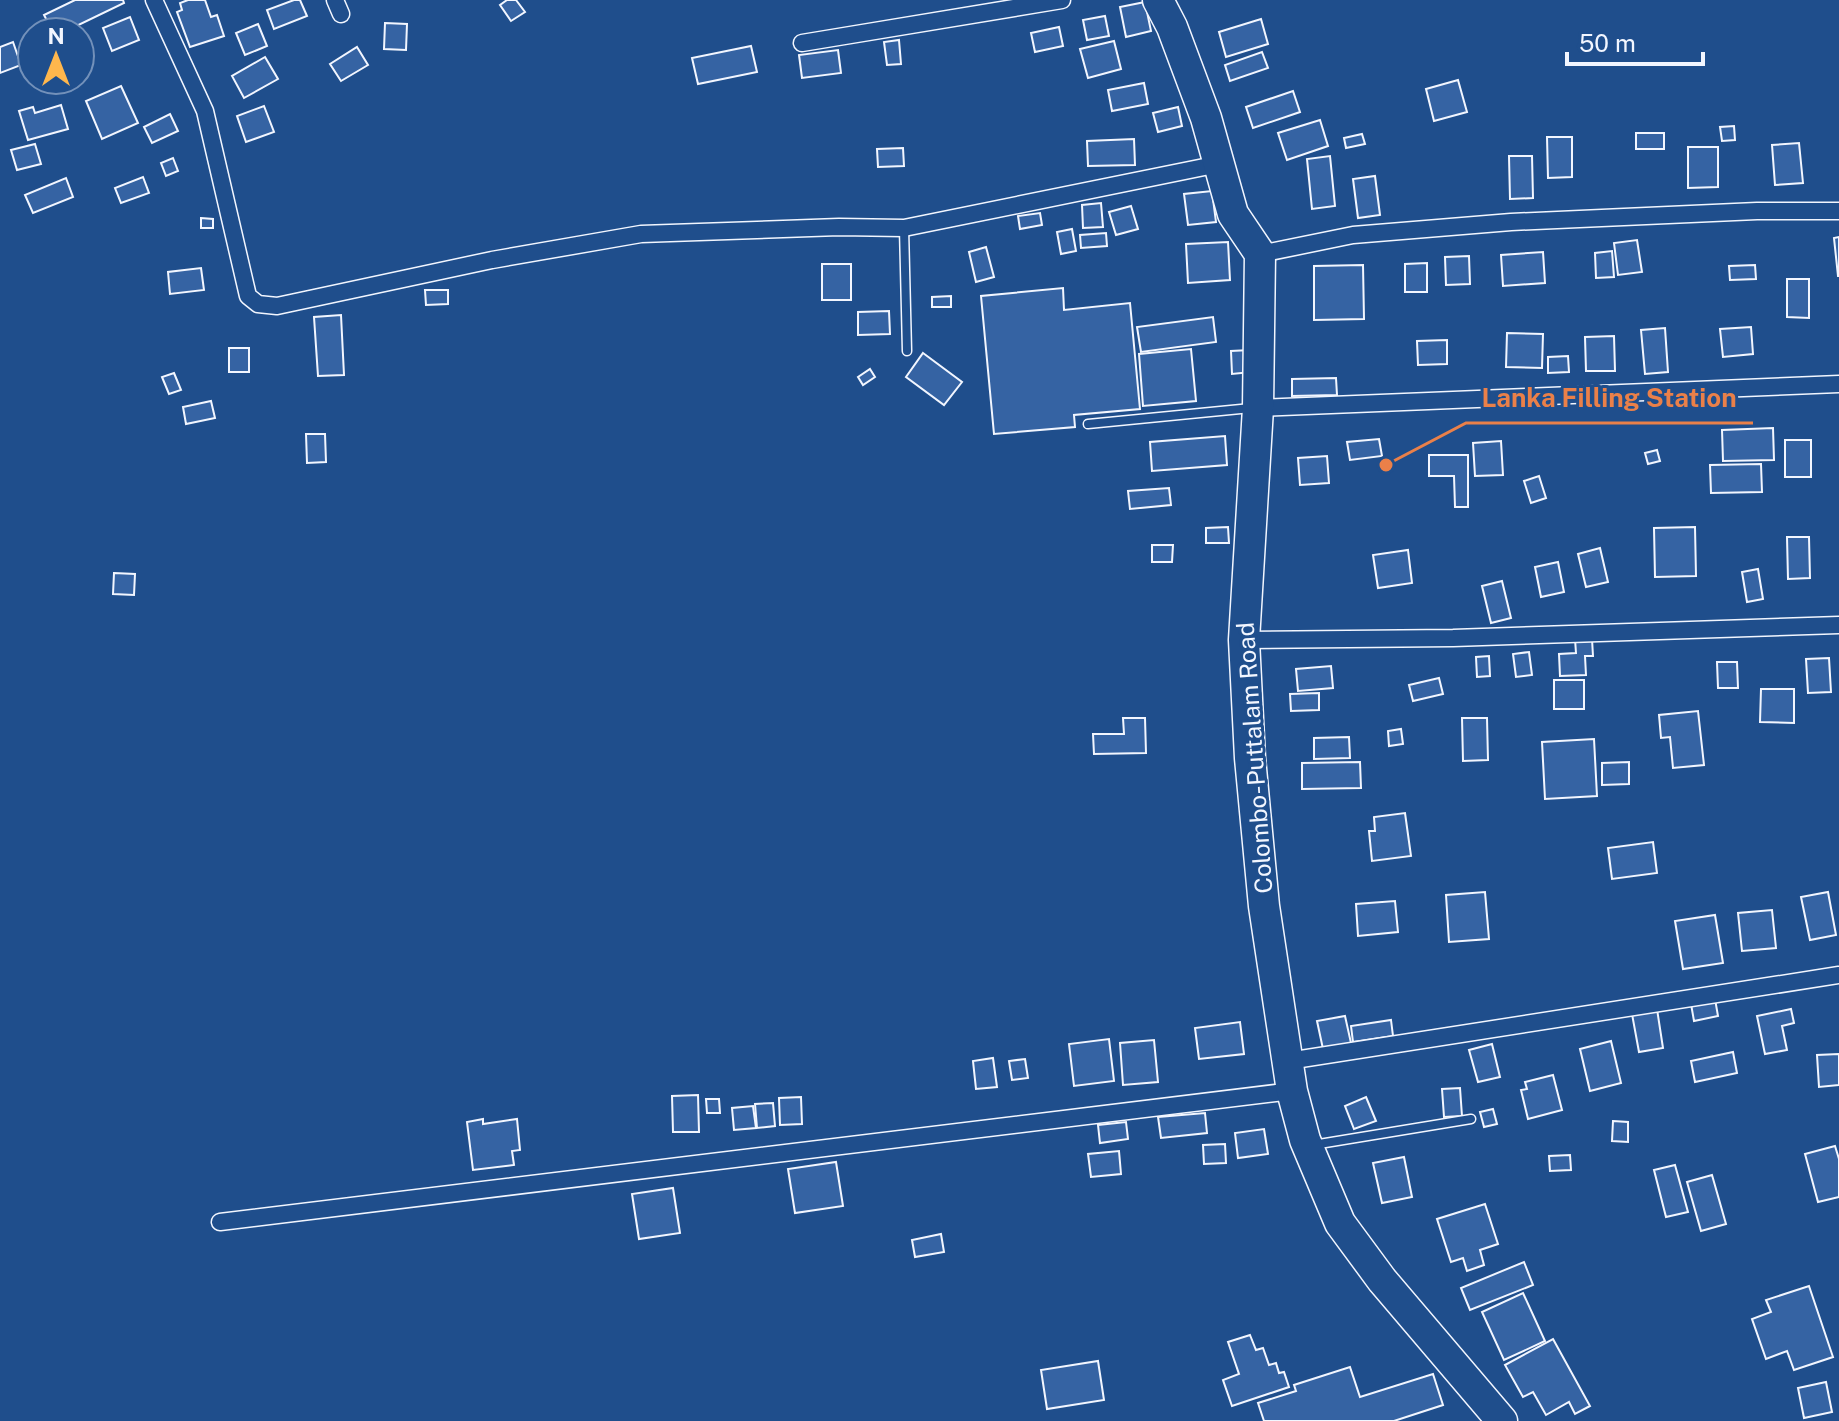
<svg xmlns="http://www.w3.org/2000/svg" width="1839" height="1421" viewBox="0 0 1839 1421" font-family="'Public Sans',sans-serif">
<rect width="100%" height="100%" fill="#1f4e8c"/>
<!-- building -->
<g fill="#3563a3" stroke="#f2f6ff" stroke-width="2">
<polygon points="75,0 123,0 124,3 64,32 53,32 44,15"/>
<polygon points="188,0 205,0 211,17 217,15 224,36 190,47 177,12 182,10 180,3"/>
<polygon points="294,0 300,0 307,16 274,29 267,10"/>
<polygon points="507,0 516,0 525,12 511,21 500,5"/>
<polygon points="1145,2 1151,31 1126,37 1120,7"/>
<polygon points="1105,16 1109,36 1087,40 1083,20"/>
<polygon points="130,17 139,40 112,51 103,28"/>
<polygon points="1261,19 1268,44 1226,57 1219,32"/>
<polygon points="385,23 407,24 406,50 384,49"/>
<polygon points="258,24 267,46 245,55 236,33"/>
<polygon points="1059,27 1063,46 1035,52 1031,33"/>
<polygon points="899,40 901,64 887,65 884,42"/>
<polygon points="1114,41 1121,69 1088,78 1080,49"/>
<polygon points="13,42 21,65 0,73 0,47"/>
<polygon points="751,46 757,72 698,84 692,58"/>
<polygon points="357,47 368,65 341,81 330,64"/>
<polygon points="838,50 841,73 802,78 799,55"/>
<polygon points="1262,52 1268,68 1230,81 1225,65"/>
<polygon points="265,57 278,79 244,98 232,76"/>
<polygon points="1458,80 1467,112 1434,121 1426,89"/>
<polygon points="1144,83 1148,104 1112,111 1108,90"/>
<polygon points="121,86 138,123 102,139 86,101"/>
<polygon points="1293,91 1300,112 1253,128 1246,107"/>
<polygon points="61,105 68,129 28,140 19,111 33,107 35,113"/>
<polygon points="264,106 274,132 246,142 237,116"/>
<polygon points="1178,107 1182,126 1158,132 1153,113"/>
<polygon points="170,114 178,131 152,143 144,127"/>
<polygon points="1320,120 1328,146 1287,160 1278,133"/>
<polygon points="1734,126 1735,140 1722,141 1720,127"/>
<rect x="1636" y="133" width="28" height="16"/>
<polygon points="1362,134 1365,144 1346,148 1344,138"/>
<polygon points="1547,137 1572,137 1572,177 1548,178"/>
<polygon points="1134,139 1135,165 1088,166 1087,141"/>
<polygon points="1799,143 1803,183 1775,185 1772,145"/>
<polygon points="35,144 41,164 17,170 11,150"/>
<polygon points="1688,147 1718,147 1718,187 1688,188"/>
<polygon points="903,148 904,166 878,167 877,149"/>
<polygon points="1330,156 1335,206 1312,209 1307,159"/>
<polygon points="1509,156 1532,156 1533,198 1510,199"/>
<polygon points="173,158 178,171 166,176 161,163"/>
<polygon points="1375,176 1380,215 1358,218 1353,179"/>
<polygon points="143,177 149,193 121,203 115,188"/>
<polygon points="66,178 73,197 33,213 25,195"/>
<polygon points="1212,191 1216,222 1188,225 1184,194"/>
<polygon points="1101,203 1103,227 1083,228 1082,205"/>
<polygon points="1131,206 1138,229 1116,235 1109,212"/>
<polygon points="1040,213 1042,225 1020,229 1018,216"/>
<polygon points="201,218 213,219 213,228 201,228"/>
<polygon points="1072,229 1076,251 1061,254 1057,232"/>
<polygon points="1106,233 1107,246 1081,248 1080,235"/>
<polygon points="1839,237 1839,276 1838,276 1834,238"/>
<polygon points="1637,240 1642,272 1618,275 1614,243"/>
<polygon points="1228,242 1230,280 1188,283 1186,244"/>
<polygon points="986,247 994,277 976,282 969,252"/>
<polygon points="1612,251 1614,277 1596,278 1595,253"/>
<polygon points="1543,252 1545,283 1503,286 1501,255"/>
<polygon points="1469,256 1470,284 1446,285 1445,257"/>
<polygon points="1427,263 1427,292 1405,292 1405,264"/>
<rect x="822" y="264" width="29" height="36"/>
<polygon points="1363,265 1364,319 1314,320 1314,266"/>
<polygon points="1755,265 1756,279 1730,280 1729,266"/>
<polygon points="201,268 204,290 170,294 168,272"/>
<polygon points="1787,279 1809,279 1809,318 1787,317"/>
<polygon points="1063,288 1064,310 1130,303 1140,409 1074,415 1075,427 994,434 981,296"/>
<polygon points="425,290 448,290 448,304 426,305"/>
<polygon points="951,296 951,307 932,307 932,297"/>
<polygon points="889,311 890,334 858,335 858,312"/>
<polygon points="341,315 344,375 318,376 314,317"/>
<polygon points="1213,317 1216,342 1141,352 1137,327"/>
<polygon points="1751,327 1753,354 1723,357 1720,329"/>
<polygon points="1665,328 1668,372 1645,374 1641,330"/>
<polygon points="1507,333 1543,334 1542,368 1506,367"/>
<polygon points="1614,336 1615,371 1586,371 1585,337"/>
<polygon points="1447,340 1447,364 1418,365 1417,341"/>
<rect x="229" y="348" width="20" height="24"/>
<polygon points="1191,349 1196,401 1143,406 1139,354"/>
<polygon points="1250,350 1251,372 1232,374 1231,351"/>
<polygon points="923,353 962,382 944,405 906,377"/>
<polygon points="1568,356 1569,372 1548,373 1548,357"/>
<polygon points="870,369 875,377 863,385 858,377"/>
<polygon points="174,373 181,390 169,394 162,377"/>
<polygon points="1336,378 1337,395 1292,396 1292,379"/>
<polygon points="211,401 215,418 186,424 183,407"/>
<polygon points="1773,428 1774,460 1723,461 1722,430"/>
<polygon points="306,434 325,434 326,462 307,463"/>
<polygon points="1225,436 1227,465 1152,471 1150,442"/>
<polygon points="1379,439 1382,456 1350,460 1347,442"/>
<rect x="1785" y="440" width="26" height="37"/>
<polygon points="1501,441 1503,475 1475,476 1473,443"/>
<polygon points="1657,450 1660,461 1648,464 1645,453"/>
<polygon points="1429,455 1468,455 1468,507 1455,507 1454,476 1429,476"/>
<polygon points="1327,456 1329,483 1300,485 1298,458"/>
<polygon points="1761,464 1762,492 1711,493 1710,465"/>
<polygon points="1539,476 1546,498 1531,503 1524,481"/>
<polygon points="1169,488 1171,505 1130,509 1128,491"/>
<polygon points="1228,527 1229,543 1206,543 1206,528"/>
<polygon points="1695,527 1696,576 1655,577 1654,528"/>
<polygon points="1787,537 1809,537 1810,578 1788,579"/>
<polygon points="1152,545 1173,545 1172,562 1152,562"/>
<polygon points="1600,548 1608,582 1586,587 1578,554"/>
<polygon points="1408,550 1412,583 1378,588 1373,555"/>
<polygon points="1558,562 1564,592 1541,597 1535,567"/>
<polygon points="1758,569 1763,599 1747,602 1742,572"/>
<polygon points="114,573 135,574 134,595 113,594"/>
<polygon points="1502,581 1511,618 1491,623 1482,586"/>
<polygon points="1575,639 1592,639 1593,656 1585,656 1586,675 1560,676 1559,654 1576,653"/>
<polygon points="1529,652 1532,675 1516,677 1513,654"/>
<polygon points="1489,656 1490,676 1477,677 1476,657"/>
<polygon points="1829,658 1831,692 1808,693 1806,659"/>
<polygon points="1717,662 1737,662 1738,688 1718,688"/>
<polygon points="1331,666 1333,688 1298,691 1296,669"/>
<polygon points="1439,678 1443,694 1413,701 1409,685"/>
<rect x="1554" y="680" width="30" height="29"/>
<polygon points="1761,689 1794,689 1794,723 1760,722"/>
<polygon points="1319,693 1319,710 1291,711 1290,694"/>
<polygon points="1698,711 1704,765 1673,768 1670,737 1661,738 1659,715"/>
<polygon points="1123,718 1145,718 1146,753 1094,754 1093,734 1124,734"/>
<polygon points="1462,718 1487,718 1488,760 1463,761"/>
<polygon points="1401,729 1403,744 1389,746 1388,731"/>
<polygon points="1349,737 1350,758 1314,759 1314,738"/>
<polygon points="1594,739 1597,796 1545,799 1542,742"/>
<polygon points="1360,762 1361,788 1302,789 1302,763"/>
<polygon points="1629,762 1629,784 1602,785 1602,763"/>
<polygon points="1405,813 1411,856 1372,861 1369,831 1375,831 1374,817"/>
<polygon points="1653,842 1657,873 1612,879 1608,848"/>
<polygon points="1485,892 1489,939 1449,942 1446,895"/>
<polygon points="1828,892 1836,935 1810,940 1801,897"/>
<polygon points="1395,901 1398,932 1358,936 1356,904"/>
<polygon points="1772,910 1776,948 1742,951 1738,913"/>
<polygon points="1715,915 1723,963 1683,969 1675,921"/>
<polygon points="1715,999 1718,1016 1694,1021 1691,1004"/>
<polygon points="1657,1009 1663,1048 1639,1052 1632,1014"/>
<polygon points="1791,1009 1794,1023 1782,1026 1787,1050 1765,1054 1757,1016"/>
<polygon points="1345,1016 1351,1043 1323,1049 1317,1021"/>
<polygon points="1391,1020 1393,1036 1353,1042 1351,1026"/>
<polygon points="1240,1022 1244,1054 1199,1059 1195,1028"/>
<polygon points="1109,1039 1114,1081 1074,1086 1069,1044"/>
<polygon points="1154,1040 1158,1082 1123,1085 1120,1043"/>
<polygon points="1611,1041 1621,1083 1590,1091 1580,1049"/>
<polygon points="1492,1044 1500,1077 1478,1082 1469,1050"/>
<polygon points="1733,1052 1737,1073 1695,1082 1691,1061"/>
<polygon points="1839,1054 1839,1085 1819,1087 1817,1055"/>
<polygon points="993,1058 997,1087 976,1089 973,1061"/>
<polygon points="1025,1059 1028,1078 1012,1080 1009,1061"/>
<polygon points="1553,1075 1562,1110 1528,1119 1521,1090 1527,1089 1525,1082"/>
<polygon points="1460,1088 1462,1116 1444,1117 1442,1089"/>
<polygon points="698,1095 699,1132 673,1132 672,1096"/>
<polygon points="801,1097 802,1124 780,1125 779,1098"/>
<polygon points="1366,1097 1376,1121 1354,1129 1345,1106"/>
<polygon points="706,1099 719,1099 720,1113 707,1113"/>
<polygon points="773,1103 775,1126 757,1128 755,1104"/>
<polygon points="753,1106 756,1128 734,1130 732,1108"/>
<polygon points="1493,1109 1497,1124 1484,1127 1480,1112"/>
<polygon points="1205,1113 1207,1133 1161,1138 1158,1117"/>
<polygon points="483,1119 483,1124 517,1119 520,1150 512,1151 514,1165 473,1170 467,1122"/>
<polygon points="1613,1121 1628,1122 1628,1142 1612,1141"/>
<polygon points="1126,1122 1128,1139 1100,1143 1098,1125"/>
<polygon points="1264,1129 1268,1154 1238,1158 1235,1133"/>
<polygon points="1225,1144 1226,1163 1204,1164 1203,1145"/>
<polygon points="1835,1146 1839,1159 1839,1197 1818,1202 1805,1154"/>
<polygon points="1119,1151 1121,1174 1091,1177 1088,1154"/>
<polygon points="1570,1155 1571,1170 1550,1171 1549,1156"/>
<polygon points="1404,1157 1412,1197 1382,1203 1373,1163"/>
<polygon points="836,1162 843,1206 795,1213 788,1169"/>
<polygon points="1675,1165 1688,1212 1666,1217 1654,1170"/>
<polygon points="1712,1175 1726,1224 1701,1231 1687,1182"/>
<polygon points="673,1188 680,1233 639,1239 632,1194"/>
<polygon points="1485,1204 1498,1244 1480,1250 1484,1265 1467,1271 1463,1258 1451,1262 1437,1219"/>
<polygon points="941,1234 944,1252 915,1257 912,1240"/>
<polygon points="1524,1262 1533,1285 1470,1310 1461,1288"/>
<polygon points="1809,1286 1833,1357 1794,1370 1787,1351 1766,1359 1752,1319 1771,1312 1766,1300"/>
<polygon points="1523,1293 1545,1341 1504,1360 1482,1312"/>
<polygon points="1250,1335 1256,1350 1263,1348 1269,1365 1276,1363 1279,1373 1284,1372 1289,1387 1232,1406 1223,1380 1239,1374 1228,1342"/>
<polygon points="1553,1339 1590,1406 1575,1414 1569,1402 1546,1415 1533,1392 1523,1397 1505,1365"/>
<polygon points="1098,1361 1104,1400 1047,1409 1041,1370"/>
<polygon points="1350,1367 1360,1397 1433,1374 1443,1405 1394,1421 1264,1421 1258,1403 1296,1391 1294,1385"/>
<polygon points="1826,1382 1832,1412 1804,1418 1798,1388"/>
</g>
<g fill="none" stroke-linecap="round" stroke-linejoin="round">
<defs>
<g id="lane">
<polyline points="904,228 907,351"/>
<polyline points="1088,424 1251,408"/>
<polyline points="1313,1145 1471,1119"/>
</g>
<g id="street">
<polyline points="154,0 205,111 248,296 258,304 277,306 492,260 641,234 839,227 904,228 1219,164"/>
<polyline points="335,0 341,14"/>
<polyline points="802,43 1062,0"/>
<polyline points="1260,254 1353,235 1511,222 1757,211 1839,211"/>
<polyline points="1258,408 1839,384"/>
<polyline points="1244,640 1453,638 1839,625"/>
<polyline points="1288,1061 1839,975"/>
<polyline points="220,1222 1292,1091"/>
</g>
<polyline id="highway" points="1158,0 1172,27 1206,118 1233,214 1260,254 1258,408 1244,640 1250,758 1264,906 1292,1091 1305,1140 1340,1223 1382,1280 1502,1421"/>
</defs>
<!-- lane casing -->
<use href="#lane" stroke="#f2f6ff" stroke-width="11"/>
<!-- street casing -->
<use href="#street" stroke="#f2f6ff" stroke-width="19"/>
<!-- highway casing -->
<use href="#highway" stroke="#f2f6ff" stroke-width="33"/>
<!-- lane -->
<use href="#lane" stroke="#1f4e8c" stroke-width="8"/>
<!-- street -->
<use href="#street" stroke="#1f4e8c" stroke-width="16"/>
<!-- highway -->
<use href="#highway" stroke="#1f4e8c" stroke-width="30"/>
</g>
<g text-anchor="middle" stroke-width="6" stroke-linejoin="round" paint-order="stroke">
<!-- street labels -->
<g font-size="24" fill="#f2f6ff" stroke="#1f4e8c">
<text transform="translate(1255 758) rotate(-94)" y="8">Colombo-Puttalam Road</text>
</g>
</g>
<!-- callouts -->
<path fill="none" stroke="#ea8049" stroke-width="3" d="M1386 465L1466 423H1753"/>
<circle fill="#ea8049" stroke="#1f4e8c" stroke-width="3" cx="1386" cy="465" r="8"/>
<g font-size="26" text-anchor="middle" font-weight="bold" fill="#ea8049" stroke="#1f4e8c" stroke-width="6" stroke-linejoin="round" paint-order="stroke">
<text x="1609" y="407">Lanka Filling Station</text>
</g>
<!-- north arrow -->
<g transform="translate(56 56)"><circle r="38" fill="#1f4e8c" stroke="#7391ba" stroke-width="2"/>
<path d="M0-6L14 30L0 20L-14 30Z" fill="#ffb74d"/>
<text y="-12" font-size="22" font-weight="bold" text-anchor="middle" fill="#f2f6ff">N</text>
</g>
<!-- scale -->
<path d="M1567 52v12h136v-12" fill="none" stroke="#f2f6ff" stroke-width="4"/>
<text x="1579" y="52" font-size="24" fill="#f2f6ff" stroke="#1f4e8c" stroke-width="6" paint-order="stroke">50 m</text>
</svg>
